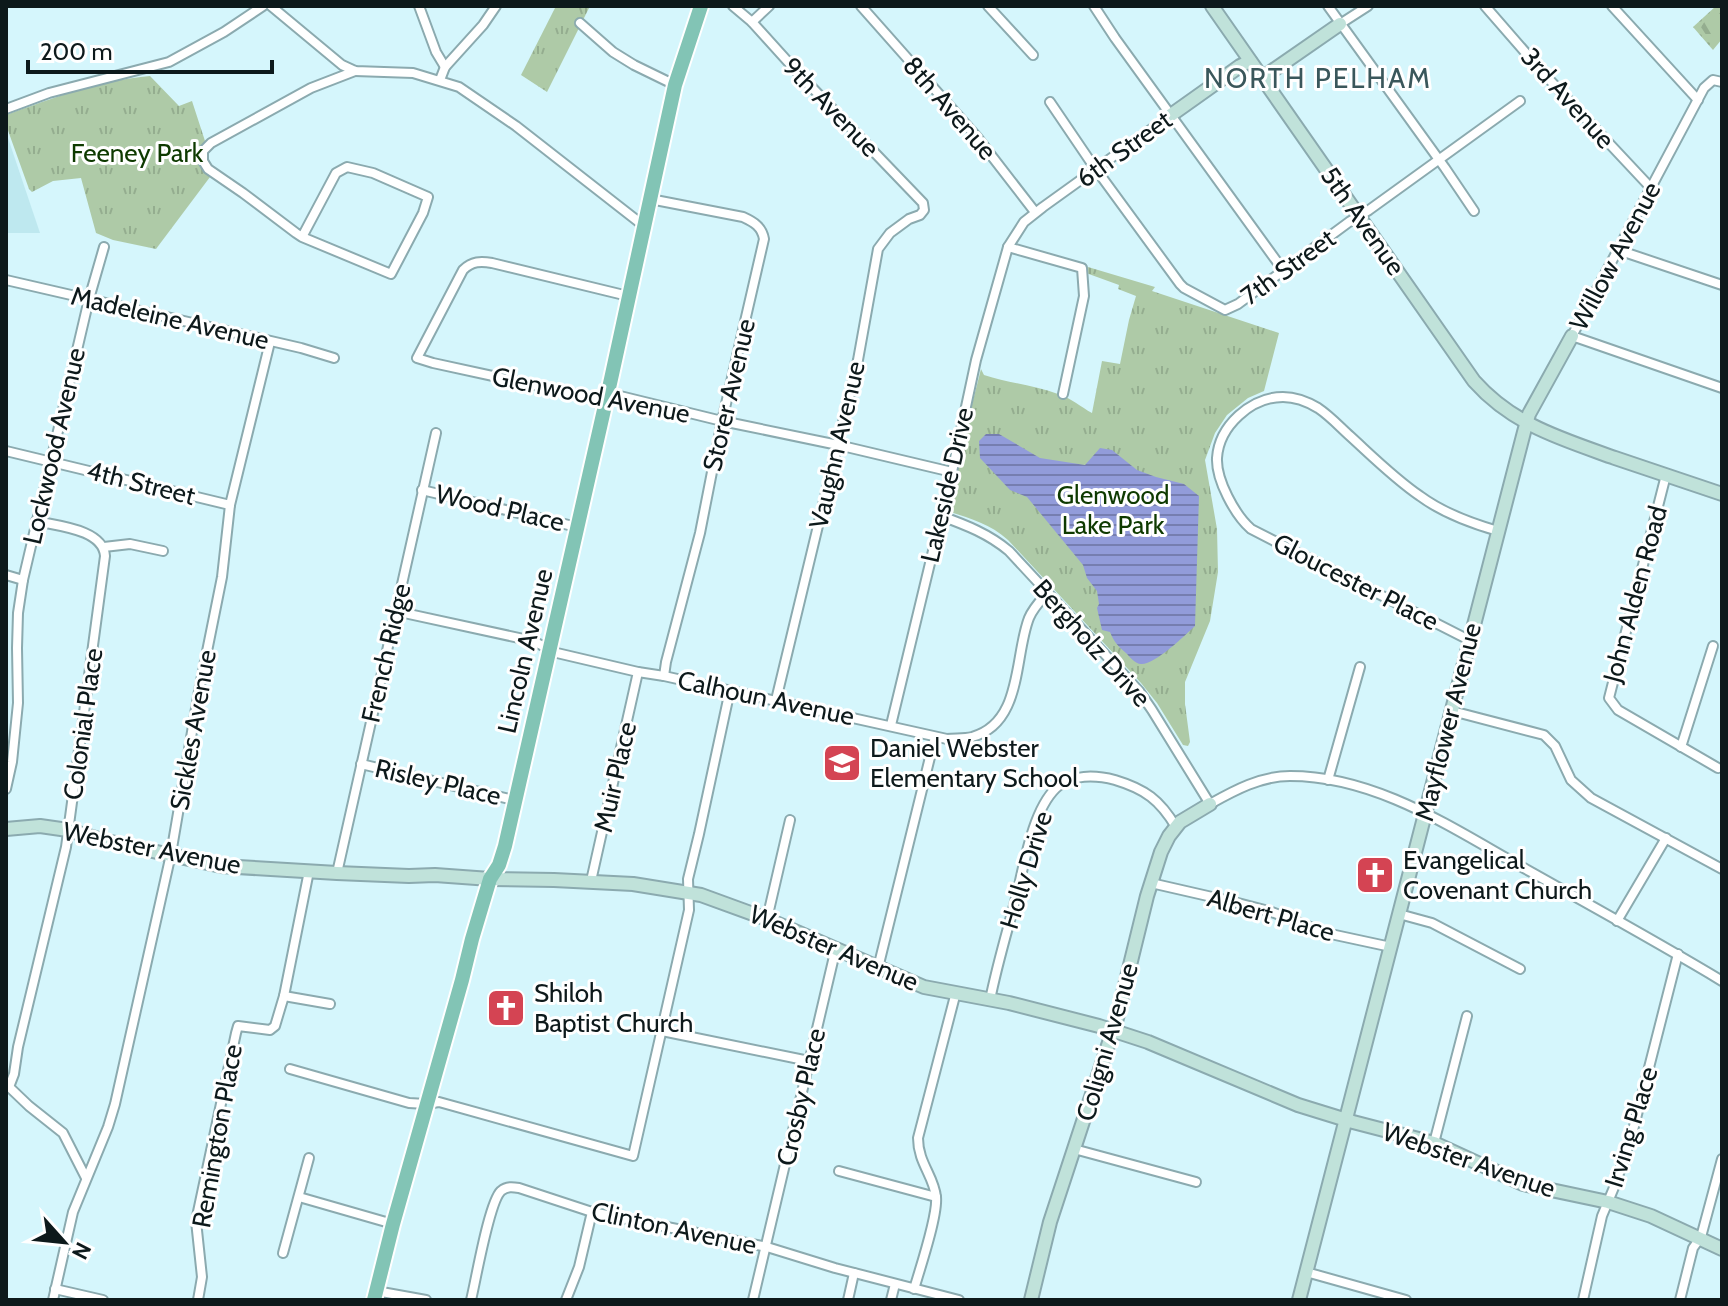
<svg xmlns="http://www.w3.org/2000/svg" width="1728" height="1306" viewBox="0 0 1728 1306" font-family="Cabin,sans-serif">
<defs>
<pattern id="grass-dots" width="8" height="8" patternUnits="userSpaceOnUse" patternTransform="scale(2)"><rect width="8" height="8" fill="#aecaa7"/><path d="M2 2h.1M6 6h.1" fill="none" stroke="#94ad8f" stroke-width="1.8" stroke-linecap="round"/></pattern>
<pattern id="forest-firs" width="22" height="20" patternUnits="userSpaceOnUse" patternTransform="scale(2)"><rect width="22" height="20" fill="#aecaa7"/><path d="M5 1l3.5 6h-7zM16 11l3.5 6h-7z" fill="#94ad8f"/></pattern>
<pattern id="park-tufts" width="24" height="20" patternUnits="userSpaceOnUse" patternTransform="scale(2)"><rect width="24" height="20" fill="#aecaa7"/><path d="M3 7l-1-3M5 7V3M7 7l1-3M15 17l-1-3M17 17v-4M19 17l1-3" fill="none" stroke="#94ad8f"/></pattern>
<pattern id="water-rules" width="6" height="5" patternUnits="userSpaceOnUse" patternTransform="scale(2)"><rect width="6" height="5" fill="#929cda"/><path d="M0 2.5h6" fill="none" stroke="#767eb0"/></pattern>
</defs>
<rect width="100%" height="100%" fill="#d5f6fc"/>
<!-- built -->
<polygon fill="#bee8ef" points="6,132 40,233 6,233"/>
<!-- grass -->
<polygon fill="url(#grass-dots)" points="1716,6 1722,6 1722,39 1713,50 1693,27"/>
<!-- forest -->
<polygon fill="url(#forest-firs)" points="1722,12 1722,32 1715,42 1710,41 1701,27 1708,16"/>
<!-- park -->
<g fill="url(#park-tufts)">
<polygon points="556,6 590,6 547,92 521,75"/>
<path d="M 150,76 L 179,106 L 192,101 L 205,141 C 193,158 198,163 210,177 L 156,249 L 113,240 L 96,233 L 81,178 L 53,181 L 32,192 L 29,189 L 6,125 L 6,115 C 53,98 100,80 150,76 Z"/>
<path d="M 1088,267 L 1155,287 L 1152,291 L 1279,333 L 1264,391 L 1248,398 L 1227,415 L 1215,433 L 1205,460 L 1217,529 L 1218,572 L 1210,621 L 1185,682 L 1185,704 L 1190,742 L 1188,746 L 1183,745 L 1157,703 L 1141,683 L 1008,540 C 990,524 972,519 950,512 L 946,507 L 981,369 L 984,375 C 1008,383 1034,385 1058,394 C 1071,398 1081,407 1092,413 L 1102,361 L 1120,364 L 1129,320 L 1136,296 L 1118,289 L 1119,285 L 1086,273 Z"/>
</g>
<!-- water -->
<path fill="url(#water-rules)" d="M 986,434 L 999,434 L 1040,458 L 1085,465 L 1100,448 L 1112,450 L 1137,470 L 1156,477 L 1184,484 L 1199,496 L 1195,626 C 1185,635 1155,665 1141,664 C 1135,664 1130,657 1126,653 C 1118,646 1114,642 1110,632 L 1102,630 L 1097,608 L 1099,604 L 1097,591 L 1087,578 L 1083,565 L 1027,497 L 1010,490 L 980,458 L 979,441 Z"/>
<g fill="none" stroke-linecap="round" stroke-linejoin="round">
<defs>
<g id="street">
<polyline points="271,6 342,65 355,71 413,73 459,87 516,126 644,226"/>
<polyline points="419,6 436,52 445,67"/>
<polyline points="733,6 752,22 799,74 923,203 924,210 920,215 909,219 890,233 878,249 858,360 776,700"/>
<polyline points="861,6 977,137 1035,212"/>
<polyline points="988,6 1033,55"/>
<polyline points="1094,6 1115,38 1283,270"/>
<polyline points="1328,6 1445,168 1474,211"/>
<polyline points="1485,6 1546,76 1651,188"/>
<polyline points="1612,6 1698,100"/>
<polyline points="752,22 769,6"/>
<polyline points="580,23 613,52 634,65 675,85"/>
<polyline points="1340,24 1368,6"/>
<polyline points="440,80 445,67 483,25 496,6"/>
<polyline points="1722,82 1713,80 1704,88 1572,336 1722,388"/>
<polyline points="1050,102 1090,161 1180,284 1184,288 1225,310 1238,304 1349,222 1369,210 1520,101"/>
<polyline points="6,109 49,93 169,62 224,32 263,6"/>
<path d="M 650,199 L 743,217 C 754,222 762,227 764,239 L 722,421 L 700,533 L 666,662 L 664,676"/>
<polyline points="302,237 336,173 347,167 373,173 428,197 423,213 391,274 302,237 296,233 243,193 208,169 203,161 203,151 211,143 311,88 355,71"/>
<polyline points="1008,247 1082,268 1084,296 1063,394"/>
<polyline points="1618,250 1722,285"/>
<polyline points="6,280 301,348 334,358"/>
<path d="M 628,296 L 492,263 C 481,261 472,261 463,270 L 417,358 L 433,363 L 594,398 L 616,395 L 722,421 L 838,445 L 952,472"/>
<polyline points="6,451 230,505"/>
<polyline points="1666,475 1609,698 1618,710 1718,768"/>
<polyline points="422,490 577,527"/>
<path d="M 941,516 C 966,525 989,534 1009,551 L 1139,691 L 1152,710 L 1210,804 C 1235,790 1261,776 1290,776 C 1379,776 1456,831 1531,872 C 1595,908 1659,943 1722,981"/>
<polyline points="104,547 130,544 163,551"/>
<polyline points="6,575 23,580"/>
<path d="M 395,611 L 533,641 L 557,653 L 638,672 L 664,676 L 947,739 C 955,738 964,739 972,737 C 1023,723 1014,656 1029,618 C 1033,608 1041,600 1048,592"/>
<path d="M 1469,640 L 1251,529 C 1235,515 1216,480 1217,458 C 1219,426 1251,397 1283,397 C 1295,397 1308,402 1318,408 C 1330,416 1340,427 1350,436 C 1373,457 1395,479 1420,496 C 1443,513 1470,523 1498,531"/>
<polyline points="1452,711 1544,735 1555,746 1571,780 1591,798 1722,869"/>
<polyline points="891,725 952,472 976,360 1008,247 1024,222 1043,207 1171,115"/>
<polyline points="1681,747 1713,646"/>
<polyline points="361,764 514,800"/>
<polyline points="1328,780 1360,667"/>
<polyline points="6,789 12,762 18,703 17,648 18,613 23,580 89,299 104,247"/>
<polyline points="337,873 436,433"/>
<polyline points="591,881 638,672"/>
<polyline points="1151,883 1234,902 1272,912 1326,933 1391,947"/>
<polyline points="1399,914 1432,923 1520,969"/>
<polyline points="767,919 790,820"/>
<polyline points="1617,921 1666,838"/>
<polyline points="878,968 935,737"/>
<polyline points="284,996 330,1004"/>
<path d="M 990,1000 C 997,965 1007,932 1016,898 C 1024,866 1032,811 1056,788 C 1071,774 1096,775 1115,780 C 1145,789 1160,800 1176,827"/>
<polyline points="662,1031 809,1061"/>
<polyline points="290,1069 409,1103 426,1104 439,1102 633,1156 689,910 688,879 699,834 730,690"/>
<polyline points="7,1085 29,1106 63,1133 86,1178"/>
<path d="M 9,1087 L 14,1074 L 18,1047 L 66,847 L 105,556 C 103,529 57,526 36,521"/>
<polyline points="1434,1143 1467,1016"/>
<polyline points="1074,1149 1196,1182"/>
<polyline points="839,1171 936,1197"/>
<polyline points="299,1197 393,1224"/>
<polyline points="283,1253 309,1158"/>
<polyline points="1306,1272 1406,1300"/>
<polyline points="55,1289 103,1300"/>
<path d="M 914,1289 C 920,1269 938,1215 936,1197 C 934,1176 918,1163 918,1138 L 956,992"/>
<polyline points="376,1291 426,1300"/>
<polyline points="53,1300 73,1212 108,1127 115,1104 171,854 199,691 222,577 230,505 270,342"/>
<polyline points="198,1300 202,1277 196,1221 236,1033 238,1026 270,1030 275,1026 284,996 309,871"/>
<path d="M 471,1300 C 476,1280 489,1202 501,1191 C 507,1186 513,1187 519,1188 L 592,1212 L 767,1247 L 835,1268 L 959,1300"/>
<polyline points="566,1300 579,1267 592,1212"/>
<polyline points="753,1300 836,948"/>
<polyline points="848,1300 854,1273"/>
<polyline points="891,1300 895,1284"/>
<polyline points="1583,1300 1602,1216 1615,1185 1631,1138 1678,954"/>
<polyline points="1680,1300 1693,1248 1701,1237 1722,1159"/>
</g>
<g id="secondary">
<path d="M 1212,6 L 1474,381 C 1513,425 1562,439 1615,458 C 1651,470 1686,482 1722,494"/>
<polyline points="1262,78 1340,24"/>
<polyline points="1171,115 1240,66 1250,61"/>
<polyline points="6,829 40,826 68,830 102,840 221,866 337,873 409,876 435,875 490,879 554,880 633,884 701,895 767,919 924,987 1009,1003 1099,1026 1148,1042 1298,1105 1353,1122 1434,1143 1523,1184 1608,1202 1651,1216 1722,1249"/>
<polyline points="1031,1300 1050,1222 1117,1018 1147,896 1161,852 1169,836 1180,822 1210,804"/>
<polyline points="1299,1300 1524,432 1529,414 1572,336"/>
</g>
<polyline id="primary" points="374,1300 393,1224 462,980 472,939 490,879 499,865 505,846 611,379 675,85 701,6"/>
</defs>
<!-- street casing -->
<use href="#street" stroke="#8baaaf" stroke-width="12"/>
<!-- secondary casing -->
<use href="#secondary" stroke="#8baaaf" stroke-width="16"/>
<!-- primary casing -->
<use href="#primary" stroke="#fff" stroke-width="18"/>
<!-- street -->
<use href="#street" stroke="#fff" stroke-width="8"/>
<!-- secondary -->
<use href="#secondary" stroke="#c0e2da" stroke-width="12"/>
<!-- primary -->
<use href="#primary" stroke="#82c4b5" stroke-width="14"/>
</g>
<!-- icons -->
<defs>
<symbol id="school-square" viewBox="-11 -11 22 22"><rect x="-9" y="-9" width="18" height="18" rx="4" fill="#d44453" stroke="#fff"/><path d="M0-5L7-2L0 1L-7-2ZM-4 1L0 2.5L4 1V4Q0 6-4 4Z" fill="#fff"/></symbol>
<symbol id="church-square" viewBox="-11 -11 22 22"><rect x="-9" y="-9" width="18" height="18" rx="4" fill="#d44453" stroke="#fff"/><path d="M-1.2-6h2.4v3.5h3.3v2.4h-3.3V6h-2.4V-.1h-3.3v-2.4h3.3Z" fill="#fff"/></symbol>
</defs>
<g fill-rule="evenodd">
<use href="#school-square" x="820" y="741" width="44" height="44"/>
<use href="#church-square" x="1353" y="853" width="44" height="44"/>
<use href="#church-square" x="484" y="986" width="44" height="44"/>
</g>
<g text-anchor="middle" stroke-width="6" stroke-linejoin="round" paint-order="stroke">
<!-- street labels -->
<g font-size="26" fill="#0d191b" stroke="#fff">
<text transform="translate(1568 98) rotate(48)" y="9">3rd Avenue</text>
<text transform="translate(831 107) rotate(46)" y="9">9th Avenue</text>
<text transform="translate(950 108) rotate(49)" y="9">8th Avenue</text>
<text transform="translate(1124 149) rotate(-36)" y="9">6th Street</text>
<text transform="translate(1363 221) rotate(55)" y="9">5th Avenue</text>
<text transform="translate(1615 256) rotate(-62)" y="9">Willow Avenue</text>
<text transform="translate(1288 267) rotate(-36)" y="9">7th Street</text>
<text transform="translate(170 318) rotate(13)" y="9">Madeleine Avenue</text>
<text transform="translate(591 395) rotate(11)" y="9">Glenwood Avenue</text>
<text transform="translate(729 395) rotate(-77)" y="9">Storer Avenue</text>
<text transform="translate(837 445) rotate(-77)" y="9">Vaughn Avenue</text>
<text transform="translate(54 446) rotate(-77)" y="9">Lockwood Avenue</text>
<text transform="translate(141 483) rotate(14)" y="9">4th Street</text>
<text transform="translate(947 485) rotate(-77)" y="9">Lakeside Drive</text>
<text transform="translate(500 508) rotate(13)" y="9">Wood Place</text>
<text transform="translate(1356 582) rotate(27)" y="9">Gloucester Place</text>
<text transform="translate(1635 594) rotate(-75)" y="9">John Alden Road</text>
<text transform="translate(1092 643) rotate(48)" y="9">Bergholz Drive</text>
<text transform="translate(525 651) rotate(-77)" y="9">Lincoln Avenue</text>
<text transform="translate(386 653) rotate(-77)" y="9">French Ridge</text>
<text transform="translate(766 698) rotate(12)" y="9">Calhoun Avenue</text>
<text transform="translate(1448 722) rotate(-76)" y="9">Mayflower Avenue</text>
<text transform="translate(83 724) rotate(-82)" y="9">Colonial Place</text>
<text transform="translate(193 730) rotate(-80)" y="9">Sickles Avenue</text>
<text transform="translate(615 777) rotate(-77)" y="9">Muir Place</text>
<text transform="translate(438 782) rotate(13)" y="9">Risley Place</text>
<text transform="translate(152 848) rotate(11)" y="9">Webster Avenue</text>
<text transform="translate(1026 870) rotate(-73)" y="9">Holly Drive</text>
<text transform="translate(1271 915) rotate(16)" y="9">Albert Place</text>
<text transform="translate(834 948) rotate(23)" y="9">Webster Avenue</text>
<text transform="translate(1107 1042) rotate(-74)" y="9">Coligni Avenue</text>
<text transform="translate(801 1097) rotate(-77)" y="9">Crosby Place</text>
<text transform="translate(1631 1127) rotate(-73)" y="9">Irving Place</text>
<text transform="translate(217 1136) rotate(-80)" y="9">Remington Place</text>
<text transform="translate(1469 1160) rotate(19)" y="9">Webster Avenue</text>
<text transform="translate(674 1228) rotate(12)" y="9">Clinton Avenue</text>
</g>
<!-- park labels -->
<g font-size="26" fill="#0e3a00" stroke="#fff">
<text x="137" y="162">Feeney Park</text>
<text x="1113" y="504">Glenwood<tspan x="1113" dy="30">Lake Park</tspan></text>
</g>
<!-- poi labels -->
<g font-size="26" fill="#0d191b" stroke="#fff" text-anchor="start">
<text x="870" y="757">Daniel Webster<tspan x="870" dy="30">Elementary School</tspan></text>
<text x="1403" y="869">Evangelical<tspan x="1403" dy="30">Covenant Church</tspan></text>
<text x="534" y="1002">Shiloh<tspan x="534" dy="30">Baptist Church</tspan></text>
</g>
<!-- neighbourhood labels -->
<g font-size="28" letter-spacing="2" fill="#3a575b" stroke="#fff">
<text x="1318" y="88">NORTH PELHAM</text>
</g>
</g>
<!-- border -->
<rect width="1728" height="1306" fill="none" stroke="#0d191b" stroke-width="16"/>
<!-- north arrow -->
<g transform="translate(64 1242) rotate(117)" stroke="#ffffff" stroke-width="6" paint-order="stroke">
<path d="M0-6L14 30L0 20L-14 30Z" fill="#0d191b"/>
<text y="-12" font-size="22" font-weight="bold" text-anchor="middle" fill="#0d191b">N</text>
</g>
<!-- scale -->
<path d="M28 60v12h244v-12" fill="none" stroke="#0d191b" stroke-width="4"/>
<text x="40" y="60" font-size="24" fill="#0d191b" stroke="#ffffff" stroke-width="6" paint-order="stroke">200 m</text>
</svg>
